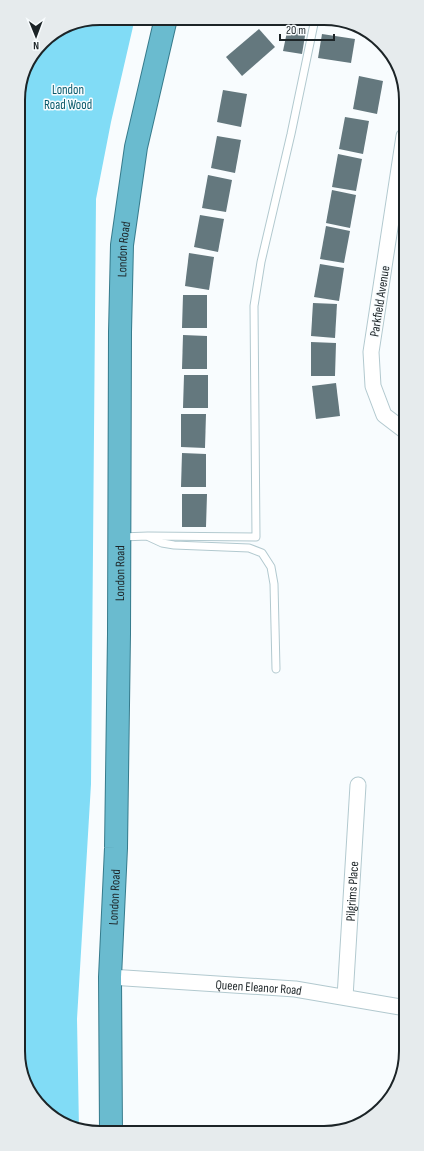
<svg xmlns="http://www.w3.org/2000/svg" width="424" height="1151" viewBox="0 0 424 1151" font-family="'Sofia Sans Condensed',sans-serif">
<rect width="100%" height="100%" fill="#f8fcfe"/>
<!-- forest -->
<polygon fill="#81dcf6" points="100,18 135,18 111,122 96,199 91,784 77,1019 79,1129 42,1109 20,1067 18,94 27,63 46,38 69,24"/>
<!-- building -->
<g fill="#64787e">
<polygon points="288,27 306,30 302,54 283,51"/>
<polygon points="259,29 275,47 242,76 226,57"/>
<polygon points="322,34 355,39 351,63 318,58"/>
<polygon points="359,76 383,81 377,114 353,109"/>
<polygon points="223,90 247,94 241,127 217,122"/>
<polygon points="345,117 369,121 363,154 339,149"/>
<polygon points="217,136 241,140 235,173 211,168"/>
<polygon points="338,154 362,159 356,191 332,187"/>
<polygon points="208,175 232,180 226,212 202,208"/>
<polygon points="332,190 356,195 350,228 326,223"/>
<polygon points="200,215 224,219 218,252 194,247"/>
<polygon points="326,226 350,231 344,263 320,259"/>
<polygon points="189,253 214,257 209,290 185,286"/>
<polygon points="320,264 344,268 339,301 314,297"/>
<polygon points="183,295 207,295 207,328 182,328"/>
<polygon points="313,303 337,304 335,338 311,336"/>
<polygon points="183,335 207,336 207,369 182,369"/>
<polygon points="311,342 336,343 335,376 311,376"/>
<polygon points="184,375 208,375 208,408 183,408"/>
<polygon points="336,383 340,416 316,419 312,386"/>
<polygon points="181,414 206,414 205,448 181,447"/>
<polygon points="182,453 206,454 206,487 181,487"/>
<polygon points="182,494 207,494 206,527 182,527"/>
</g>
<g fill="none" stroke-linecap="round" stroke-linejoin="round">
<defs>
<g id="service">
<polyline points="121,537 148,536 256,537 254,306 261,262 291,134 315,19"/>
<polyline points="149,537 162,543 174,545 249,548 262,553 271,567 274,584 276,669"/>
</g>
<g id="minor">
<polyline points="404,136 371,352 373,386 384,415 405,431"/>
<path id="s1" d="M 110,977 L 295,989 L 406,1008"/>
<path id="s2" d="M 345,997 L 358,785"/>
</g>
<g id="trunk">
<path id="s3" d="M 111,1131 L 110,977 L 116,848 L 119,634 L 120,332 L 122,245 L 136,147 L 166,18"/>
</g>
</defs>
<!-- service casing -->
<use href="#service" stroke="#b2c9cf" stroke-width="9"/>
<!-- minor casing -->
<use href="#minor" stroke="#b2c9cf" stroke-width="17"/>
<!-- trunk casing -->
<use href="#trunk" stroke="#367b8c" stroke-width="24"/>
<!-- service -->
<use href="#service" stroke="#fff" stroke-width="7"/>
<!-- minor -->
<use href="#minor" stroke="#fff" stroke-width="15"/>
<!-- trunk -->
<use href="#trunk" stroke="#6abbcf" stroke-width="22"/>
</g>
<g text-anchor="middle" stroke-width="3" stroke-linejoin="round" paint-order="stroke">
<!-- park labels -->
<g font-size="13" fill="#08596b" stroke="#f8fcfe">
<text x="68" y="94">London<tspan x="68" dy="15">Road Wood</tspan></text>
</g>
<!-- street labels -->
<g font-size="13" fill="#1c2427" stroke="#f8fcfe">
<text dy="5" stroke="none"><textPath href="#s3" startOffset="882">London Road</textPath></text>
<text transform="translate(379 301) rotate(-81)" y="5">Parkfield Avenue</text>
<text dy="5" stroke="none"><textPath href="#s3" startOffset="558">London Road</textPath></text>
<text dy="5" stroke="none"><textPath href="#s2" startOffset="106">Pilgrims Place</textPath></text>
<text dy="5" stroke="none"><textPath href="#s3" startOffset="234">London Road</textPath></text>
<text dy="5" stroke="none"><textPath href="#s1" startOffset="149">Queen Eleanor Road</textPath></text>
</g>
</g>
<!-- crop -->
<path d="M0 0H424V1151H0ZM100 25H324A75 75 0 0 1 399 100V1051A75 75 0 0 1 324 1126H100A75 75 0 0 1 25 1051V100A75 75 0 0 1 100 25Z" fill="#e6ebed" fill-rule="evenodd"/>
<path fill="none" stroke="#1c2427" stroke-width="2" d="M100 25H324A75 75 0 0 1 399 100V1051A75 75 0 0 1 324 1126H100A75 75 0 0 1 25 1051V100A75 75 0 0 1 100 25Z"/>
<!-- north arrow -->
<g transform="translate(36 36) rotate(179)" stroke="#f8fcfe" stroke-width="3" paint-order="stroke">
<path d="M0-3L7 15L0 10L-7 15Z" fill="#1c2427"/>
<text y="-6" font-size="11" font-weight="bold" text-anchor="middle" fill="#1c2427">N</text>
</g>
<!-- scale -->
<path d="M280 34v6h54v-6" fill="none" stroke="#1c2427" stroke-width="2"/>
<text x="286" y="34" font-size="12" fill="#1c2427" stroke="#f8fcfe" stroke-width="3" paint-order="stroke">20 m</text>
</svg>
